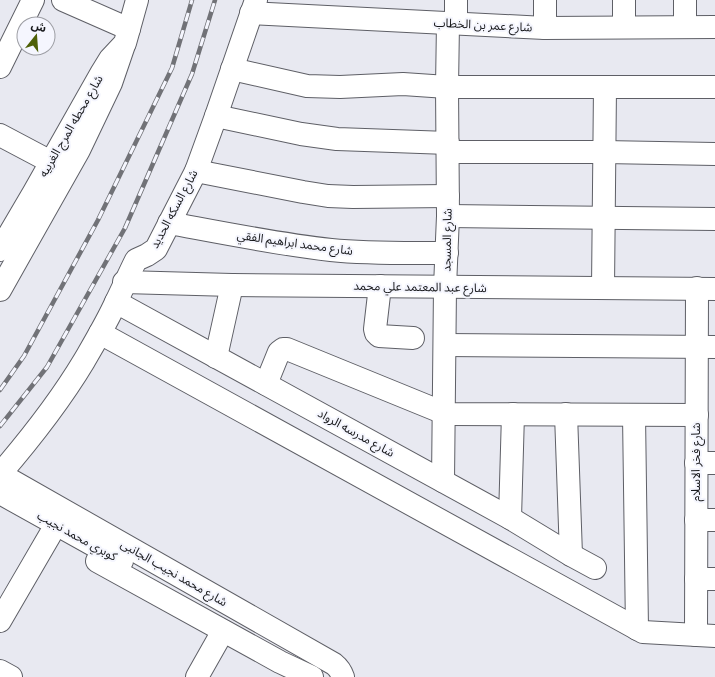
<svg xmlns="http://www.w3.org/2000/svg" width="715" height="677" viewBox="0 0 715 677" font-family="Ubuntu,'Noto Sans Arabic',sans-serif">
<rect width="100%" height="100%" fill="#e8e9f1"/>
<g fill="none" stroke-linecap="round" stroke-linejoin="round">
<defs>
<g id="minor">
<polyline points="63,0 129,29"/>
<polyline points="545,0 545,28"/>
<polyline points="251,13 545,28 715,27"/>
<polyline points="456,23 456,0"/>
<polyline points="624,27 624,0"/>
<polyline points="685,27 685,0"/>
<polyline points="0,67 33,0"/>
<polyline points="232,69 307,86 340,87 403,84 447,87 715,87"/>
<polyline points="216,116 301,134 337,139 448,143"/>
<polyline points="0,135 51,162"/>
<polyline points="448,152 604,152 715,154"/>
<polyline points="196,171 303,192 328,196 353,197 448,196"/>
<polyline points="448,216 715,219"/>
<path d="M 169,223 C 223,233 277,244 331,250 C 370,254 408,253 447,253"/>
<polyline points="124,282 232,285 715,289"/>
<polyline points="380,286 375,329 376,333 379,336 413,338"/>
<polyline points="603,288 605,87"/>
<polyline points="0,290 79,150 111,83 124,45"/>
<polyline points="116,302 510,518 571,555 595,568"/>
<polyline points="100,333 643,632 715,636"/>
<polyline points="445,345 715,347"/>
<polyline points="216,357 232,285"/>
<polyline points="266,384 279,352 283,349 287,349 444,413 450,414 697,415"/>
<polyline points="566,414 571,555"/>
<polyline points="634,415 637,629"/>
<polyline points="696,463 715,463"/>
<path d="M 0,474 C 31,438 60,401 84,361 C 95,342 107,322 116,302 C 123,288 129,274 136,260 L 147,255 L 156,249 L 196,171 L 216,116 L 256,0"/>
<path d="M 0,474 L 334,664 C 339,668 341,671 343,677"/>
<polyline points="443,481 445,287 448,216 447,87 448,23"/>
<polyline points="0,493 122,561"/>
<polyline points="510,518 513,414"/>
<polyline points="696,520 715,520"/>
<polyline points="97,561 280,662 312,677"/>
<polyline points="696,579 715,579"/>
<polyline points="0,621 50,535"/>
<polyline points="696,635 697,288"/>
<polyline points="0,671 11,677"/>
<polyline points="197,677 223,631"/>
</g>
<polyline id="major" points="0,250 34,192 102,72 110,59 125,43 137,0"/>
</defs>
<!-- minor casing -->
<use href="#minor" stroke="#5e5f66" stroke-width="24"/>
<!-- major casing -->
<use href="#major" stroke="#5e5f66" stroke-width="24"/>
<!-- minor -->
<use href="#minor" stroke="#fff" stroke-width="22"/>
<!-- major -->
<use href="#major" stroke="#fff" stroke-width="22"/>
<defs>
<g id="rail">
<polyline points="0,390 24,356 98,220 172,68 192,0"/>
<polyline points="0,426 47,367 125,228 192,74 215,0"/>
</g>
</defs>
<!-- rail casing -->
<use href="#rail" stroke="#717277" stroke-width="4.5"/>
<!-- rail -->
<use href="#rail" stroke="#f5f6fe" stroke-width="3" stroke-dasharray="9" stroke-linecap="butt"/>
</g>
<g text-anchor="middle" stroke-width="4" stroke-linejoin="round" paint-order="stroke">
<!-- street labels -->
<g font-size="12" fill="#18191c" stroke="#f5f6fe">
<text transform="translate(483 25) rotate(3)" y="4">شارع عمر بن الخطاب</text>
<text transform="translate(71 126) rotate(-60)" y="4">شارع محطه المرج الغربيه</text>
<text transform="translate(174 209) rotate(-62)" y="4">شارع السكه الحديد</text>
<text transform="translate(447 240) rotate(-89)" y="4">شارع المسجد</text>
<text transform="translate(295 243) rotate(8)" y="4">شارع محمد ابراهيم الفقي</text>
<text transform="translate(420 287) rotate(1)" y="4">شارع عبد المعتمد علي محمد</text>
<text transform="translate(356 433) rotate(29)" y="4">شارع مدرسه الرواد</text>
<text transform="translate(696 462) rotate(-90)" y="4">شارع فخر الاسلام</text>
<text transform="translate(77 536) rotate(29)" y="4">كوبري محمد نجيب</text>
<text transform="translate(174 573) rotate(30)" y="4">شارع محمد نجيب الجانبى</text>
</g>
</g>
<!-- north arrow -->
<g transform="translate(36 36) rotate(17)"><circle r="19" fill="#f5f6fe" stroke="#9d9ea4"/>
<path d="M0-3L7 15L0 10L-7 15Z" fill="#4e6007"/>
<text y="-6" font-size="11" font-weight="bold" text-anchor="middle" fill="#18191c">ش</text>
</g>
</svg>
